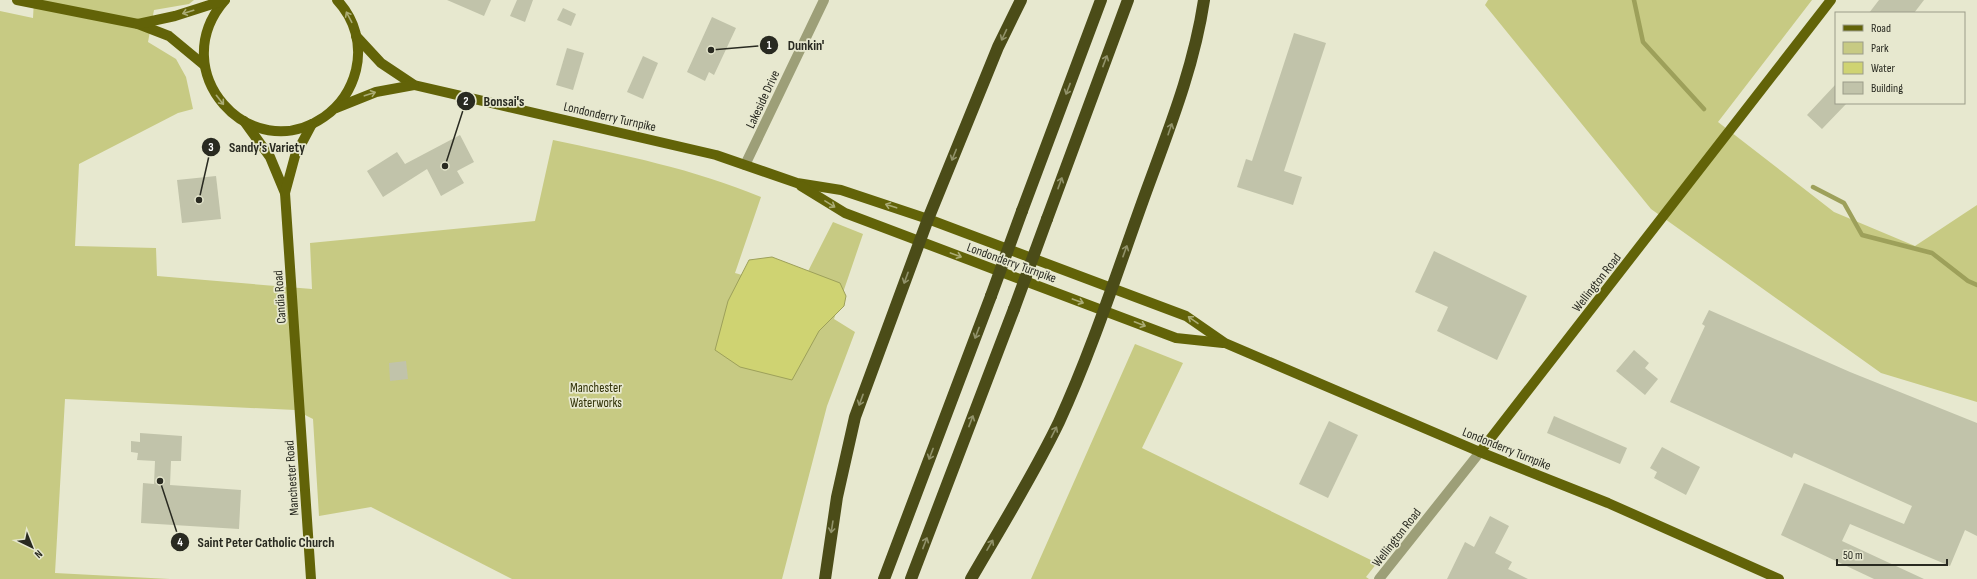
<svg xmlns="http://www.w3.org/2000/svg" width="1977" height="579" viewBox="0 0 1977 579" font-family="'Sofia Sans Condensed',sans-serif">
<rect width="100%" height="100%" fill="#e7e8cf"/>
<!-- green -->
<g fill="#c7ca83">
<path d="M 34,0 L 194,0 L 189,4 L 154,10 L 148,42 L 176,59 L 186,77 L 193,109 L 178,113 L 79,164 L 75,246 L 156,248 L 157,276 L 312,289 L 310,243 L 535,221 L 553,140 C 623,155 694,169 761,197 L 735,273 L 798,291 L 833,222 L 863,234 L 834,319 L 855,332 L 827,406 L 782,579 L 512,579 L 371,507 L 319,516 L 313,419 L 295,410 L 65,399 L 55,573 L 170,579 L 0,579 L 0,11 L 33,18 Z"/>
<polygon points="1488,0 1812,0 1718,122 1834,212 1915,246 1977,205 1977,402 1881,373 1651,209 1485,5"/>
<polygon points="1135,344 1183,363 1142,448 1377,563 1366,577 1369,579 1031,579"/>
</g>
<!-- water -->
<polygon fill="#cfd372" stroke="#9da05a" points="772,257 840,283 846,296 844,306 819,331 792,380 740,367 715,350 728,301 749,260"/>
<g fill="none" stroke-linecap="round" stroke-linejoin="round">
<!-- stream -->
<g stroke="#9da05a" stroke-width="4.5">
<polyline points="1634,0 1643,42 1704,109"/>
<polyline points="1813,187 1844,203 1862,235 1932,253 1968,281 1977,285"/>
</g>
</g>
<!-- building -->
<g fill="#c1c3aa">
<polygon points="447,0 491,0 484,16"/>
<polygon points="517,0 533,0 525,22 510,16"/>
<polygon points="1879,0 1924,0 1914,13 1869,13"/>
<polygon points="563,8 576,14 571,26 557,20"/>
<polygon points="712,17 736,28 714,75 709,72 705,81 687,72"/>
<polygon points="1294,33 1326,43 1284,171 1302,177 1293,205 1237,187 1246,159 1252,161"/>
<polygon points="567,48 584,53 573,90 556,85"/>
<polygon points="643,56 658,63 643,99 627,92"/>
<polygon points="1836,84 1836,103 1847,103 1822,129 1807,115"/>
<polygon points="460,135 474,162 457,171 464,183 441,196 427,169 383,197 367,171 397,152 405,164"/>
<polygon points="216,176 221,219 182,223 177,180"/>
<polygon points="1434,251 1527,296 1497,360 1437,331 1448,307 1415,292"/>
<polygon points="1709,310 1850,372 1977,423 1977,536 1965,530 1950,566 1850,524 1842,541 1924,579 1874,579 1781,535 1804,483 1904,524 1912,506 1794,453 1792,458 1670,402 1705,326 1702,324"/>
<polygon points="1634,350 1649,363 1645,368 1658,379 1645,395 1616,371"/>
<polygon points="406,361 408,379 390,381 389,363"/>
<polygon points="1554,416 1627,448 1620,464 1547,433"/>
<polygon points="1329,421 1358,435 1328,498 1299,484"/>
<polygon points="140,433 182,436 181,461 171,461 170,485 241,490 239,529 141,523 143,483 154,484 155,461 137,460 138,453 131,452 131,441 140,442"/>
<polygon points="1662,447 1700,467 1686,495 1654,478 1657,472 1650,468"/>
<polygon points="1490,516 1509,526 1495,553 1512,562 1508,569 1528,579 1447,579 1465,542 1474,547"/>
</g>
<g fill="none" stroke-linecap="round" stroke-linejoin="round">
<!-- minor -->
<g stroke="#9d9f78" stroke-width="10">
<polyline points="745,165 824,0"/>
<polyline points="1379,579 1480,452"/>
</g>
<!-- major -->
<g stroke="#626308" stroke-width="10">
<polyline points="17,0 138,24 169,36 204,65"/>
<path d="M 225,0 C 163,71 250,168 324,117 C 340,106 351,90 356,70 C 362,45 355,19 337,0"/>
<polyline points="138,24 175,16 225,0"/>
<polyline points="356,36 381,63 414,85 716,155 797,183 841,190 928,219 1186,316 1225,343 1480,452 1608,503 1779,579"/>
<polyline points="336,108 376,92 414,85"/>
<polyline points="244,121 270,157 285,193 311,579"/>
<polyline points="801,186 845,213 1176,338 1223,343"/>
<polyline points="285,193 295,156 312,124"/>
<polyline points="1480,452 1831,0"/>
</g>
<!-- highway -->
<g stroke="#4b4c18" stroke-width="12">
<polyline points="1022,211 1101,0"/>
<polyline points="1047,219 1128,0"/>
<polyline points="825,579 837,497 855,417 928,219 998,47 1021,0"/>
<polyline points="884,579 991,296"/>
<polyline points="911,579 1014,309"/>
<path d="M 971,579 C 1001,527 1033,476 1059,422 C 1093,348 1118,269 1146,192 C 1169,129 1194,67 1204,0"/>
</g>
<!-- highway-bridge -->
<g stroke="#4b4c18" stroke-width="12">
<polyline points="991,296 1022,211"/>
<polyline points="1014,309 1047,219"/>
</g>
</g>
<!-- one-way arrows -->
<defs><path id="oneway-shaft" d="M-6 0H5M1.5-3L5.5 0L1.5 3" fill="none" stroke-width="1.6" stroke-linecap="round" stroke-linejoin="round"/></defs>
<g stroke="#abac75">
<use href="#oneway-shaft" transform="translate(188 12) rotate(163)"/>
<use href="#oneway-shaft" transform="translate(349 17) rotate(-118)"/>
<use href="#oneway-shaft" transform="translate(370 94) rotate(-18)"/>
<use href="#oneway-shaft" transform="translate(220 100) rotate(52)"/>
<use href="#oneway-shaft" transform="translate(830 204) rotate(32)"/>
<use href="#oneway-shaft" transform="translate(891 206) rotate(-162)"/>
<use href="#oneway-shaft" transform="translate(956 255) rotate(20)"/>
<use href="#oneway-shaft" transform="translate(1078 301) rotate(20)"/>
<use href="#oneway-shaft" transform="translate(1193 320) rotate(-145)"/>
<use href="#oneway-shaft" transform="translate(1140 324) rotate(21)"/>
</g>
<g stroke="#91926a">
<use href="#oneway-shaft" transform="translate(1004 35) rotate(115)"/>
<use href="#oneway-shaft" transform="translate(1105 61) rotate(-69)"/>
<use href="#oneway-shaft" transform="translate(1068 89) rotate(111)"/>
<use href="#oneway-shaft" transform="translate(1170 129) rotate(-71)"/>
<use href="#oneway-shaft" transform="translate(954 155) rotate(112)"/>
<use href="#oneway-shaft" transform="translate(1060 183) rotate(-70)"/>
<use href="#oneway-shaft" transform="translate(1125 251) rotate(-70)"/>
<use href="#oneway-shaft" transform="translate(906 278) rotate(110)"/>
<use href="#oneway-shaft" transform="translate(977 333) rotate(111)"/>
<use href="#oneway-shaft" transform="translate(861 400) rotate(110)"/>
<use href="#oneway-shaft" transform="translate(971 421) rotate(-69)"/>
<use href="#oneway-shaft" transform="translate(1054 432) rotate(-63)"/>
<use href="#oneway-shaft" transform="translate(931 454) rotate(111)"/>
<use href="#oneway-shaft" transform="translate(832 527) rotate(99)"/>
<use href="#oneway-shaft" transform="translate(925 543) rotate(-69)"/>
<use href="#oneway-shaft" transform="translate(990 545) rotate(-60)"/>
</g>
<g text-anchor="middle" stroke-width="3.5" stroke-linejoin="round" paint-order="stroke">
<!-- street labels -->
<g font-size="13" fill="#292a21" stroke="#e7e8cf">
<text transform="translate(762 99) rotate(-65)" y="5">Lakeside Drive</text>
<text transform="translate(610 116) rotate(13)" y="5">Londonderry Turnpike</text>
<text transform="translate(1012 262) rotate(20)" y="5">Londonderry Turnpike</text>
<text transform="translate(1596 282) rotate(-52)" y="5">Wellington Road</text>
<text transform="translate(279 297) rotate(-94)" y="5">Candia Road</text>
<text transform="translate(1507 448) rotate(22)" y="5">Londonderry Turnpike</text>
<text transform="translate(291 478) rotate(-94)" y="5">Manchester Road</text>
<text transform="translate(1396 537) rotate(-52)" y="5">Wellington Road</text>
</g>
<!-- park labels -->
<g font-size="13" fill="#303106" stroke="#e7e8cf">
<text x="596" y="392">Manchester<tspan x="596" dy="15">Waterworks</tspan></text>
</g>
</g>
<!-- callouts -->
<path fill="none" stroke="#292a21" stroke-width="1.5" d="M711 50L769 45M445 166L466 101M199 200L211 147M160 481L180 542"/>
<g fill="#292a21" stroke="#e7e8cf" stroke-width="1.5">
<circle cx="711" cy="50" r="4"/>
<circle cx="445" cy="166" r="4"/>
<circle cx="199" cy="200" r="4"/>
<circle cx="160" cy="481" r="4"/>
<circle cx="769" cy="45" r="10"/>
<circle cx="466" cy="101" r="10"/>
<circle cx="211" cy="147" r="10"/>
<circle cx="180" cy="542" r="10"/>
</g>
<g font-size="12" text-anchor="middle" font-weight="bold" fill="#fff">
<text x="769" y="49">1</text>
<text x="466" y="105">2</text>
<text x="211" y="151">3</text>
<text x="180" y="546">4</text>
</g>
<g font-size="14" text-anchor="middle" font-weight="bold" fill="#292a21" stroke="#e7e8cf" stroke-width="3.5" stroke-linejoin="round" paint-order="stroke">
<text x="806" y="50">Dunkin'</text>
<text x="504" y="106">Bonsai's</text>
<text x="267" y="152">Sandy's Variety</text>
<text x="266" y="547">Saint Peter Catholic Church</text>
</g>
<!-- legend -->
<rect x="1835" y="12" width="130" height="92" fill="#e7e8cf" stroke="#9b9c89"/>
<rect x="1843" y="25" width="20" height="6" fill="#626308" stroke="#9b9c89"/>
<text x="1871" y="32" font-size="12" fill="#292a21">Road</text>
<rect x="1843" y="42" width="20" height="12" fill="#c7ca83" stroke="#9b9c89"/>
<text x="1871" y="52" font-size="12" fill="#292a21">Park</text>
<rect x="1843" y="62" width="20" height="12" fill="#cfd372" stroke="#9b9c89"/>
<text x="1871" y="72" font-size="12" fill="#292a21">Water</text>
<rect x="1843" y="82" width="20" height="12" fill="#c1c3aa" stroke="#9b9c89"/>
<text x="1871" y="92" font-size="12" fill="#292a21">Building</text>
<!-- north arrow -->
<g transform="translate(32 547) rotate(137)" stroke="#e7e8cf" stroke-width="3" paint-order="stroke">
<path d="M0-3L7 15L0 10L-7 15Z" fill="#292a21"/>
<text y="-6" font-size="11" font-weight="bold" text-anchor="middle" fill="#292a21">N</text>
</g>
<!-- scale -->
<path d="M1837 559v6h110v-6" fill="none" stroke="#292a21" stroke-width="2"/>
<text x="1843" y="559" font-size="12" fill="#292a21" stroke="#e7e8cf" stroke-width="3" paint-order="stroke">50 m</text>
</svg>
